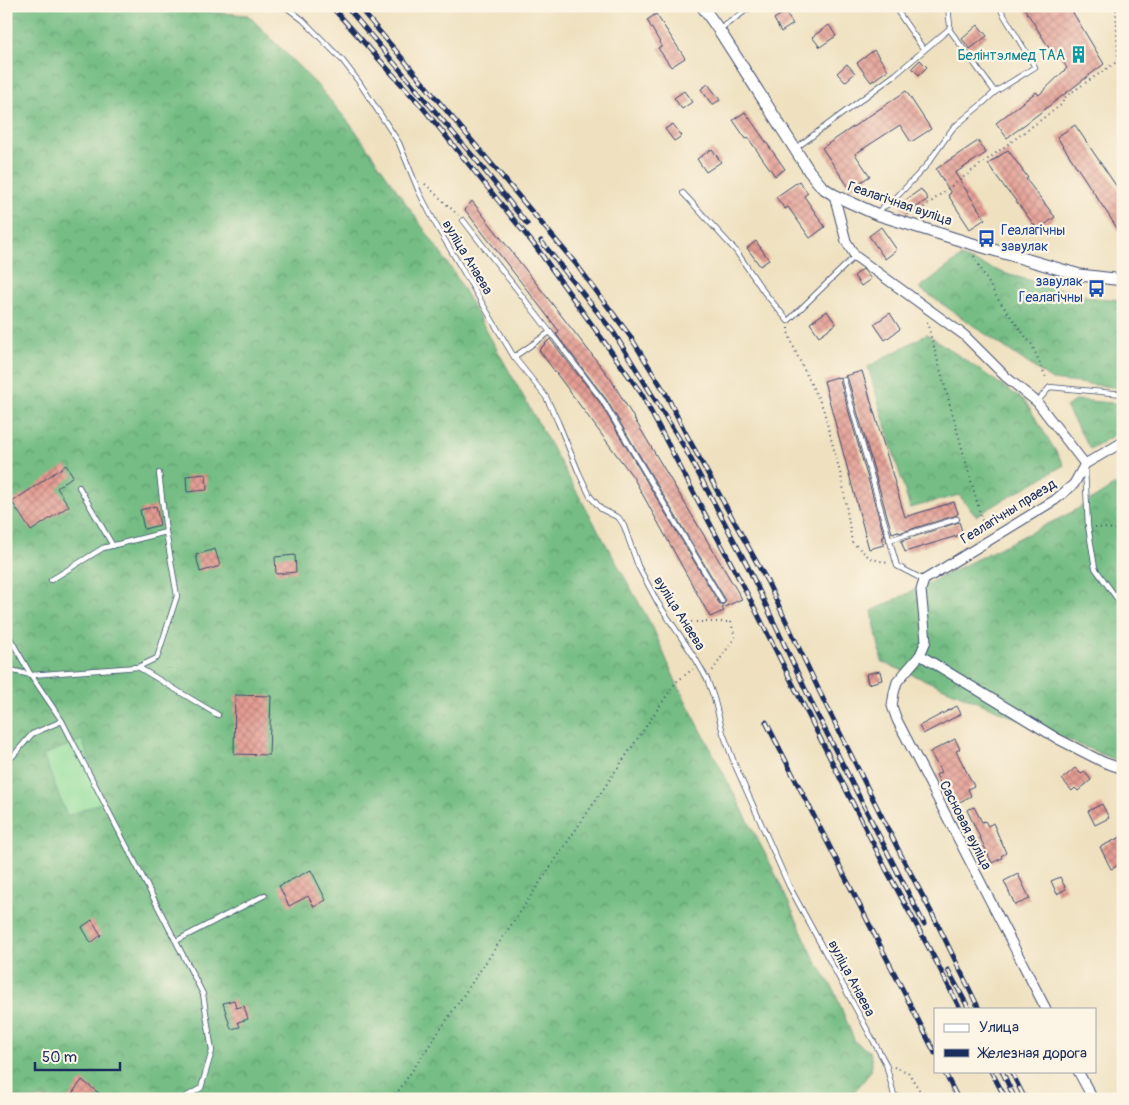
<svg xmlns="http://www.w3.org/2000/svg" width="1129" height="1105" viewBox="0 0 1129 1105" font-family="Pangolin,sans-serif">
<defs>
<pattern id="forest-crowns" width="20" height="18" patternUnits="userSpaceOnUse" patternTransform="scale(1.25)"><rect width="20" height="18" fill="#74bd84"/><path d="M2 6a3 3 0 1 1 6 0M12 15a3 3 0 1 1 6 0" fill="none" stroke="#5e9a6f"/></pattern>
<pattern id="building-cross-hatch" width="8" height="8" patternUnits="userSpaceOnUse" patternTransform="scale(1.25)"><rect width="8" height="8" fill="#e49d93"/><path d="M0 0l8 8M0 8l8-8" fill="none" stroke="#b8807b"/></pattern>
</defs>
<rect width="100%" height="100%" fill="#fcf5e5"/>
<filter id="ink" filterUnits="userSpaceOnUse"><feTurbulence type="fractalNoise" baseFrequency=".02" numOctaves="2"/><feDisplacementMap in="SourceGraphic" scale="10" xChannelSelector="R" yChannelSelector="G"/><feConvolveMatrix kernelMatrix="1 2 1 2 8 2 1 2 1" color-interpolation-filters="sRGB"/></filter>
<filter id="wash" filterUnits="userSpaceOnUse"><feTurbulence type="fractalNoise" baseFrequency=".0096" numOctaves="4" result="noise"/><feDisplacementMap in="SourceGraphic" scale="20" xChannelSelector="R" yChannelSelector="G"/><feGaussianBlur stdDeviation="1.12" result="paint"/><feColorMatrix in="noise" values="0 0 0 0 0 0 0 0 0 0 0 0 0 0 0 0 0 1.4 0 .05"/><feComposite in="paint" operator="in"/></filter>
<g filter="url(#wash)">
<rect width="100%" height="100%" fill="#efe1c0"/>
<!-- forest -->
<g fill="url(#forest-crowns)" stroke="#487671">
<path d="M 6,6 L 199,6 L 208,12 L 248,15 L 319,87 L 355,130 L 453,271 L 653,628 L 676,682 L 773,869 L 815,960 L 833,988 L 855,1042 L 869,1051 C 870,1054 872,1059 872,1063 C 872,1075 855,1090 847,1099 L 6,1099 Z"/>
<polygon points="961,257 1010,275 1094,298 1123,300 1123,388 1052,380 919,288"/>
<polygon points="927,334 1025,401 1064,465 976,516 959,495 910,508 868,367"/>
<polygon points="1076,400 1123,404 1123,430 1090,449 1066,407"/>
<polygon points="1123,480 1123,763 882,662 872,611 1074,511"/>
</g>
<!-- garden -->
<polygon fill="#91de9c" stroke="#56867d" points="82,740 105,801 67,816 43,755"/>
<g id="blocks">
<!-- building -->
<g fill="url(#building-cross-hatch)">
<polygon points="1023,6 1069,6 1104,64 1007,138 996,123 1036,92 1039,95 1067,68 1058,54 1054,56"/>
<polygon points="785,12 793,24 781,32 774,19"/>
<polygon points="656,14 685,58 671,67 658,48 662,46 647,20"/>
<polygon points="829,25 836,36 820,47 812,37"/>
<polygon points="978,25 987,36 970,49 962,39"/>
<polygon points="874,50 888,70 871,82 857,63"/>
<polygon points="920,60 927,67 919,75 912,68"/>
<polygon points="847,64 855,73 845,82 837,73"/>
<polygon points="708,84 720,100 712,105 701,89"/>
<polygon points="684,91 692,102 682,109 674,98"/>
<polygon points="906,91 931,129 911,142 900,125 855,154 870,176 850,189 822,148"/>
<polygon points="745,112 785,169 775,176 748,138 746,139 733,120"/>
<polygon points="673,124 682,136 674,141 665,129"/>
<polygon points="1075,125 1123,196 1123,237 1057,137"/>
<polygon points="978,141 986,153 955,173 985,219 970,229 948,195 951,193 936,169"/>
<polygon points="712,149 721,162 706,172 697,159"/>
<polygon points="1008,150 1028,178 1026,179 1055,217 1038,230 1009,192 1008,192 988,164"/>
<polygon points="799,181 808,193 804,196 825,227 810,238 788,207 785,209 776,197"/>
<polygon points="921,189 928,199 907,214 900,204"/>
<polygon points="472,201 610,378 742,599 722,608 724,611 710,617 633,477 539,350 550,339 600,403 719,603 722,605 724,604 726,601 725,599 606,399 556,334 559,331 465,210"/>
<polygon points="881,227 897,250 885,259 869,236"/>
<polygon points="756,241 769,260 760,266 747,248"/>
<polygon points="863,269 871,279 861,286 854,276"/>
<polygon points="827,311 836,324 819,336 810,323"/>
<polygon points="890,313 900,329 885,340 874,324"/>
<polygon points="862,371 905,517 954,502 958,513 957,515 899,533 898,531 892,533 848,379 845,376"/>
<polygon points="837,377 838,378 841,377 840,381 884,535 882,535 884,545 869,549 824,381"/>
<polygon points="66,465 73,476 57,488 69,506 31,531 12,502"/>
<polygon points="206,474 207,490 187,492 186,476"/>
<polygon points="156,506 160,525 144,529 140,510"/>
<polygon points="959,522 963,534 905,552 901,541"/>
<polygon points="215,549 220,566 200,572 196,555"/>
<polygon points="295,555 296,572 276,574 275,557"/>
<polygon points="880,671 882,680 868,684 866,674"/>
<polygon points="235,695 271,696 269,755 234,754"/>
<polygon points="957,706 961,714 923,734 919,726"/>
<polygon points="955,739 960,749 956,751 974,786 968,789 971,796 958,803 947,781 941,784 936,775 941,772 930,752"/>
<polygon points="1075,768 1081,774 1084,771 1091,780 1078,791 1075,788 1072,791 1062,779"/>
<polygon points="1102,804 1109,818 1095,825 1088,811"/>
<polygon points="974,807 982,822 985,821 988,826 993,823 1006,853 1001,856 1002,858 992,863 967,810"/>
<polygon points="1123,836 1123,863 1111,869 1100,847"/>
<polygon points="311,870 326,900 314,907 308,896 289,906 279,886"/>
<polygon points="1018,874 1030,899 1015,905 1004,881"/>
<polygon points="1060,877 1066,889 1057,894 1051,881"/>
<polygon points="92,920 101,935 91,943 82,927"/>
<polygon points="234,1000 236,1008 244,1006 248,1019 238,1022 240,1027 231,1029 223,1003"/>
<polygon points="82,1080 100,1094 96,1099 68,1099"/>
</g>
</g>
</g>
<g filter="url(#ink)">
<use href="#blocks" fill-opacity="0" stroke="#3b4a6d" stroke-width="1"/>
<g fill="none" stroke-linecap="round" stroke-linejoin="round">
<defs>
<g id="service">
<polyline points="284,6 286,7 303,20 343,61 359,82 399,143 419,192 436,225 514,357 546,397 558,422 579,473 590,496 601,509 619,518 624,526 638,566 658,603 695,658 707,679 714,698 723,733 735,765 789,886 886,1064 895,1099"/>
<polyline points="894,6 924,50"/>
<polyline points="720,29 752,6"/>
<polyline points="949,29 995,92"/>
<polyline points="796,148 896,74 949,29 950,26 948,6"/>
<polyline points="683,193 736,251 764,292 788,321 855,256"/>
<polyline points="878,212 883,207 891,203 926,166 953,128 983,103 995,92 1035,67 1002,12"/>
<polyline points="463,220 550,332"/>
<polyline points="514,357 550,332 603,401 722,601"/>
<polyline points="844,380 897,566 924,580"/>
<polyline points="1037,402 1050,387 1123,394"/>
<polyline points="1085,468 1088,526 1095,568 1123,607"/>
<polyline points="79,487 113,546"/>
<polyline points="889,540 957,519"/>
<polyline points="51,580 103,548 166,532 159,473"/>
<polyline points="6,631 31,675 138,667 218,715"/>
<polyline points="138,667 157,658 177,596 166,532"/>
<polyline points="6,669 31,675 62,721 32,734 6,764"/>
<polyline points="62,721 203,994 212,1051 201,1088 182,1099"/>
<polyline points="176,941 265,895"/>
<polyline points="895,1096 907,1099"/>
</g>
<g id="minor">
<polyline points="834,195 846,241 855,256 964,335 1006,377 1037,402 1085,464"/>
<polyline points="920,655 1058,739 1103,762 1123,769"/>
<polyline points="1046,1009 897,720 892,706 894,693 897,682 920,655 926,641 921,590 924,580 1055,500 1074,484 1085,464 1123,442"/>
<polyline points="1078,1071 1093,1099"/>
</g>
<polyline id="tertiary" points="702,6 719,30 809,171 822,187 834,195 876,214 966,242 1080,275 1123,280"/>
</defs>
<!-- service casing -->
<use href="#service" stroke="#3b4a6d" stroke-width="6"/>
<!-- minor casing -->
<use href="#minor" stroke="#3b4a6d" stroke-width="11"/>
<!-- tertiary casing -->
<use href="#tertiary" stroke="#3b4a6d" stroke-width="13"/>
<!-- path -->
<g stroke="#3b4a6d" stroke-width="2" stroke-dasharray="1 4" stroke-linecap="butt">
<polyline points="425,184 458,215"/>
<polyline points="916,214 946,190 1061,105 1066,96 1118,61 1116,6"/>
<polyline points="974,256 997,298 1032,345 1047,380"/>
<polyline points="927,322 985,531"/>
<polyline points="788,328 788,332 796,353 823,408 842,480 852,542 870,558 887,563"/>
<polyline points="1095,527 1123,530"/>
<polyline points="681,622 731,622 735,637 711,673"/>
<polyline points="894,1067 908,1072 920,1091 915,1097"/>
<polyline points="393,1099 676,682 693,669"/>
</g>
<!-- service -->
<use href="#service" stroke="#fff" stroke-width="4.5"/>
<!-- minor -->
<use href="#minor" stroke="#fff" stroke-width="9"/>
<!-- tertiary -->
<use href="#tertiary" stroke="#fff" stroke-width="11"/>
<defs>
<g id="rail">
<polyline points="331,6 423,108 536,247 641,393 752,603 886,869 937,963 960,1009"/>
<polyline points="346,6 477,161 527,224"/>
<polyline points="358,6 576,264 630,336 666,394 686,434 767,581 825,703 901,855 938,925 979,1009"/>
<polyline points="541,241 614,333 686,450 748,567 815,710 924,924"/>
<polyline points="766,722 935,1053"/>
<polyline points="948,970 969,1009"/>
<polyline points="944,1071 958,1099"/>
<polyline points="991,1071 1006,1099"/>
<polyline points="1002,1071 1015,1099"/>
<polyline points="1011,1071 1025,1099"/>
</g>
</defs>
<!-- rail casing -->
<use href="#rail" stroke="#1b2f5e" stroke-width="5"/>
<!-- rail -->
<use href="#rail" stroke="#fcf5e5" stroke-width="3" stroke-dasharray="9" stroke-linecap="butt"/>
</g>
</g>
<!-- icons -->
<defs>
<symbol id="building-bare" viewBox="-9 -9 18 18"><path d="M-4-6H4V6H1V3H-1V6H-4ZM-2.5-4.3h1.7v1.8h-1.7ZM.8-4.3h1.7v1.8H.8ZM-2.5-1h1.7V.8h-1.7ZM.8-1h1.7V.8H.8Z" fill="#0f9aa8" stroke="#fcf5e5" stroke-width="2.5" paint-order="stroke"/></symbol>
<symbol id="bus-bare" viewBox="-9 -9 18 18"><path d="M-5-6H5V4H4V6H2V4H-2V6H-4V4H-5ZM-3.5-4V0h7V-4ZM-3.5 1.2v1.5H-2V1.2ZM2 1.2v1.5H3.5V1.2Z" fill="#1a4fb4" stroke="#fcf5e5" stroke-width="2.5" paint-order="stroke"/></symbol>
</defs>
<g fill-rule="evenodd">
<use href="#building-bare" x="1066" y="42" width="25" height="25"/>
<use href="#bus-bare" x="974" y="226" width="25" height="25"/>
<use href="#bus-bare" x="1084" y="276" width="25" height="25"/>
</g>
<g text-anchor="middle" stroke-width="4.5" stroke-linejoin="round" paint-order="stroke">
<!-- culture labels -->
<g font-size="14" fill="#0d838f" stroke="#fcf5e5" text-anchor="end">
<text x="1065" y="60">Белінтэлмед ТАА</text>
</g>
<!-- street labels -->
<g font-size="14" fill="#1b2f5e" stroke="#fcf5e5">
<text transform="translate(900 203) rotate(19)" y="5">Геалагічная вуліца</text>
<text transform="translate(468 257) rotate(59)" y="5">вуліца Анаева</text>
<text transform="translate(1008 511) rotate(-32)" y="5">Геалагічны праезд</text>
<text transform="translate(680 613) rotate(58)" y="5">вуліца Анаева</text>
<text transform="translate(966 825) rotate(63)" y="5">Сасновая вуліца</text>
<text transform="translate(852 978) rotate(62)" y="5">вуліца Анаева</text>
</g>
<!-- transit labels -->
<g font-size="14" fill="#164399" stroke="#fcf5e5" text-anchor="start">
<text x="1001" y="235">Геалагічны<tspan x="1001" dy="16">завулак</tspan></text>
<text x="1083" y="286" text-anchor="end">завулак<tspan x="1083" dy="16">Геалагічны</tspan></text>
</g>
</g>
<!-- margin -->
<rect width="1129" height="1105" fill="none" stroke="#fcf5e5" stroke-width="25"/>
<!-- legend -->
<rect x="934" y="1008" width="162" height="65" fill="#fcf5e5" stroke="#a2a6af"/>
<rect x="944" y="1024" width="25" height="8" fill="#ffffff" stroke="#a2a6af"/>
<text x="979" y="1032" font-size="15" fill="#1b2f5e">Улица</text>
<rect x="944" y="1049" width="25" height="8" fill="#1b2f5e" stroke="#a2a6af"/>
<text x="979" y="1058" font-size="15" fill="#1b2f5e">Железная дорога</text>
<!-- scale -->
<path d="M35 1062v8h85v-8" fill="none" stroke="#1b2f5e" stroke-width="2.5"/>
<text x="42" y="1062" font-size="15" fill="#1b2f5e" stroke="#fcf5e5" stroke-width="4" paint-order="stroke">50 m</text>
</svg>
